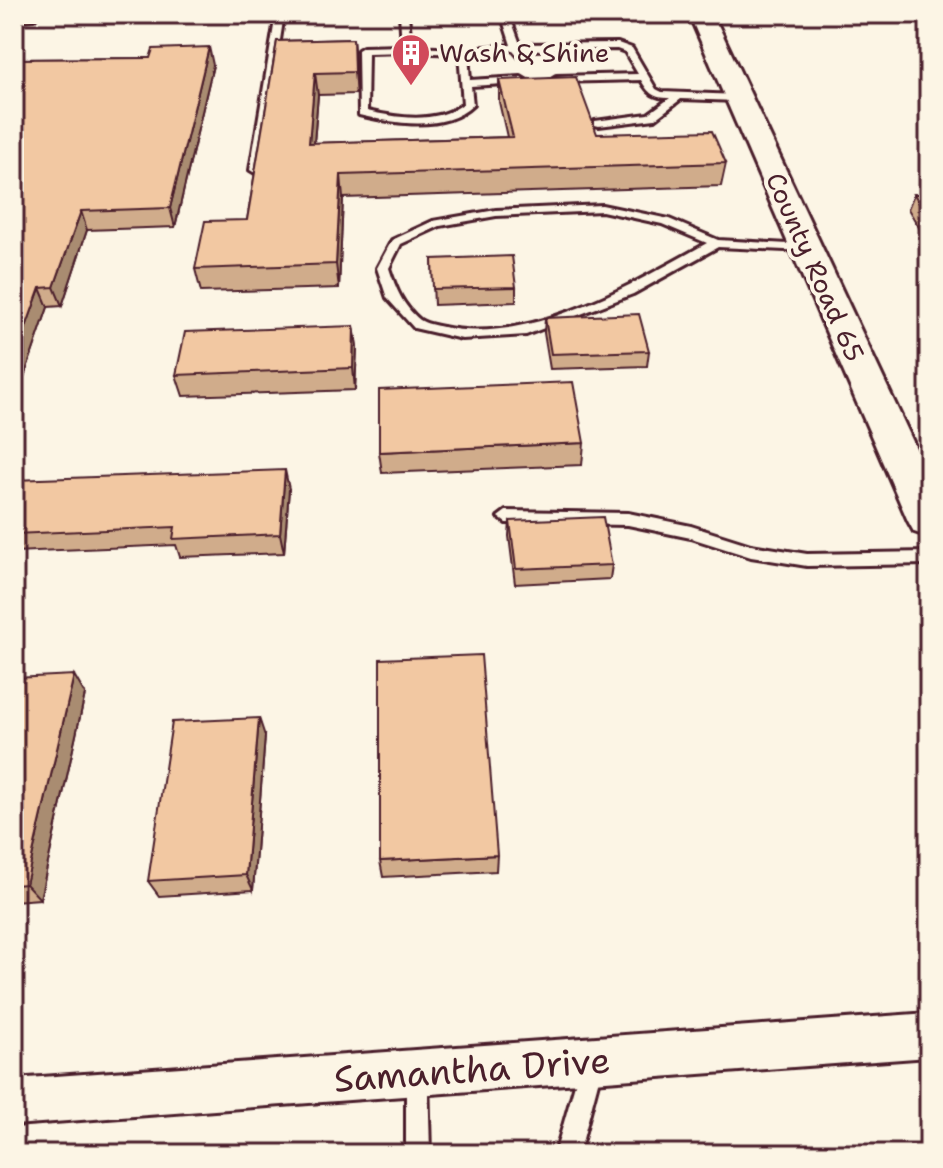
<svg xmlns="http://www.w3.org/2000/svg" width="943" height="1168" viewBox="0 0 943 1168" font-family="'Shantell Sans',sans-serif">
<rect width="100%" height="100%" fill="#fcf5e5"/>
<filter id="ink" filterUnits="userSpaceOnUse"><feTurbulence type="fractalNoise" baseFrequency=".0125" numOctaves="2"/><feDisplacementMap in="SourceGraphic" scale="16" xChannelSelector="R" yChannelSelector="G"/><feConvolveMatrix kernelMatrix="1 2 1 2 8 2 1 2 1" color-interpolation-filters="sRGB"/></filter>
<g filter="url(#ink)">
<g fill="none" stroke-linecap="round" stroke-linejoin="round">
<defs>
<g id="lane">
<polygon points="276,14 284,14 260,170 255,173 250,170"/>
<path d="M 400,14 L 408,14 L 411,47 L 463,49 L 511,45 L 501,14 L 509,14 L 520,44 L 618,43 L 632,48 L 656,89 L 662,92 L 738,95 L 743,98 L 738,101 L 681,99 L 655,119 L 599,126 L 595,125 L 595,121 L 648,114 L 670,98 C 654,98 649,94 641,80 L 556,82 L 551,79 L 556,76 L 638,74 L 625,52 L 617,49 L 522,50 L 524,54 L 519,57 L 513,50 L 468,54 L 470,80 L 521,77 L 526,80 L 521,83 L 471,86 L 473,105 C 444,133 393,123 359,115 L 358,50 L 363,47 L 402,46 ZM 407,52 L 459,54 L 463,104 C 437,124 397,118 367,111 L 368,53 Z"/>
<path d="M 602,205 L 669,219 L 718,240 L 806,245 L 812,248 L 806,251 L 718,247 L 633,294 L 526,335 L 462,339 L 414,328 L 387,298 L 377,268 L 392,240 L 433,221 L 496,210 ZM 602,211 L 662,224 L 707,243 C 633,284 529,346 443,327 C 435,325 426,324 420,320 C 402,305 396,289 389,268 L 401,244 L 440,226 L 496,216 Z"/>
<polygon points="506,511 628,513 691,526 751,545 807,554 929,552 929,564 807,566 751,557 691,538 628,525 506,523 498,517"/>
<polygon points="592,1052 600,1055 603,1063 579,1154 555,1154 581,1063 584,1055"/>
<polygon points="417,1065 425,1068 428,1076 430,1154 406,1154 406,1076 409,1068"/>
</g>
<polygon id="street" points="929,1013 929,1057 14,1125 14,1079"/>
<polygon id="secondary" points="689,14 713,14 929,476 929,537 914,532 908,521"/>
<polygon id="primary" points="14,14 38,14 34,19 14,21"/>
</defs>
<!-- lane casing -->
<use href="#lane" stroke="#4a1f2b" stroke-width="6"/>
<!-- street casing -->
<use href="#street" stroke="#4a1f2b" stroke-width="6"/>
<!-- secondary casing -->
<use href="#secondary" stroke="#4a1f2b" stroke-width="6"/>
<!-- primary casing -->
<use href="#primary" stroke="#4a1f2b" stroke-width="6"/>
<!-- lane -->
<use href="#lane" fill="#fcf5e5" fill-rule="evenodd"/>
<!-- street -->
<use href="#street" fill="#fcf5e5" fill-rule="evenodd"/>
<!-- secondary -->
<use href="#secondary" fill="#fcf5e5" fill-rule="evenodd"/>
<!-- primary -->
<use href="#primary" fill="#fadf96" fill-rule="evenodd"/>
</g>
<!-- wall -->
<g fill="#d0ac8b" stroke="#4a1f2b" stroke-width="2">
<polygon points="353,39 356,94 318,95 314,143 507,137 499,102 499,80 597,134 726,163 721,186 343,198 339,288 201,292 195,269 247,220 277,41"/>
<polygon points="150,58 213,65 175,227 87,230 62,306 48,307 14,406 14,59"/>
<polygon points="914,194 929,194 929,239 926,239 908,209"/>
<polygon points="432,259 516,287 516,302 434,305"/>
<polygon points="545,318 649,351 647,366 550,369 544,333"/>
<polygon points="354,326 357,347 355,390 183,396 176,375"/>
<polygon points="584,443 582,465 382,473 379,452"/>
<polygon points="14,480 289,489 284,553 180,557 176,545 14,552"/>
<polygon points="510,521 612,565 610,579 515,584 509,536"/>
<polygon points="14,678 85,694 40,899 14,901"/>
<polygon points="265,736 253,890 159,896 148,881"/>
<polygon points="497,855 496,871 383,877 380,861"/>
</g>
<!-- shaded-wall -->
<g fill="#a98c71" stroke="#4a1f2b" stroke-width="2">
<polygon points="353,39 355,60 356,94 354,72"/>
<polygon points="209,47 213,65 175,227 170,208"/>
<polygon points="315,73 318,95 312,166 309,143"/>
<polygon points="341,175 343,198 339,288 336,264"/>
<polygon points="81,211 87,230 62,306 54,287"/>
<polygon points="40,288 48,307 14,406 14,361"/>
<polygon points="354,326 357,347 355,390 353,368"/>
<polygon points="285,470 289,489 284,553 280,534"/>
<polygon points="74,675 85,694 40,899 26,884"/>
<polygon points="259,718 265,736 253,890 246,875"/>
</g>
<!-- building -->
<g fill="#f2c8a2" stroke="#4a1f2b" stroke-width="2">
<polygon points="353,39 354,72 315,73 309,143 513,137 499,80 576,77 597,134 712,131 726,163 341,175 336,264 195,269 205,221 247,220 277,41"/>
<polygon points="209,47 170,208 81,211 54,287 40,288 14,361 14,59 150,58 153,49"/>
<polygon points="914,194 929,194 929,219"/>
<polygon points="512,256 516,287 433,289 432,259"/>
<polygon points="639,314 649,351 551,354 545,318"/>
<polygon points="354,326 353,368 176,375 185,332"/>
<polygon points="573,382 584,443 379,452 379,390"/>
<polygon points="285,470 280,534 173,539 175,527 14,534 14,480"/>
<polygon points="603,517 612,565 516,569 510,521"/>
<polygon points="481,655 497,855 380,861 380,659"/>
<polygon points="74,675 26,884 14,885 14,678"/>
<polygon points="259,718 246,875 148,881 172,722"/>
</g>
</g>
<!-- icons -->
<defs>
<symbol id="building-pin" viewBox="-11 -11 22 30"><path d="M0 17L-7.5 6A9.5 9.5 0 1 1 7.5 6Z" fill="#d1495b" stroke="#fcf5e5"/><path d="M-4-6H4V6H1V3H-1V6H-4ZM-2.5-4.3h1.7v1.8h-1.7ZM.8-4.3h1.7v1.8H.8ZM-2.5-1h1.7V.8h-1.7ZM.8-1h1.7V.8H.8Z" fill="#fff"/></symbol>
</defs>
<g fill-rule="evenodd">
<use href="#building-pin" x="389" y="31" width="44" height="60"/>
</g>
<g text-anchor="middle" stroke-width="8" stroke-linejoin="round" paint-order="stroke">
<!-- far-poi labels -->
<g font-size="26" fill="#4a1f2b" stroke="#fcf5e5" text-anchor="start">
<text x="439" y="62">Wash &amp; Shine</text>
</g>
<!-- far-street labels -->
<g font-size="26" fill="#4a1f2b" stroke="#fcf5e5">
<text transform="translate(815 267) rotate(66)" y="9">County Road 65</text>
</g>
<!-- near-street labels -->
<g font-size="36" fill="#4a1f2b" stroke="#fcf5e5">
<text transform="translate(472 1069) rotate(-4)" y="13">Samantha Drive</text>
</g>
</g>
<!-- margin -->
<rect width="943" height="1168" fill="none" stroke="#fcf5e5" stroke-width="48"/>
<rect x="24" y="24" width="895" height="1120" fill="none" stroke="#4a1f2b" stroke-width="3" filter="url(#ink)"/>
</svg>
